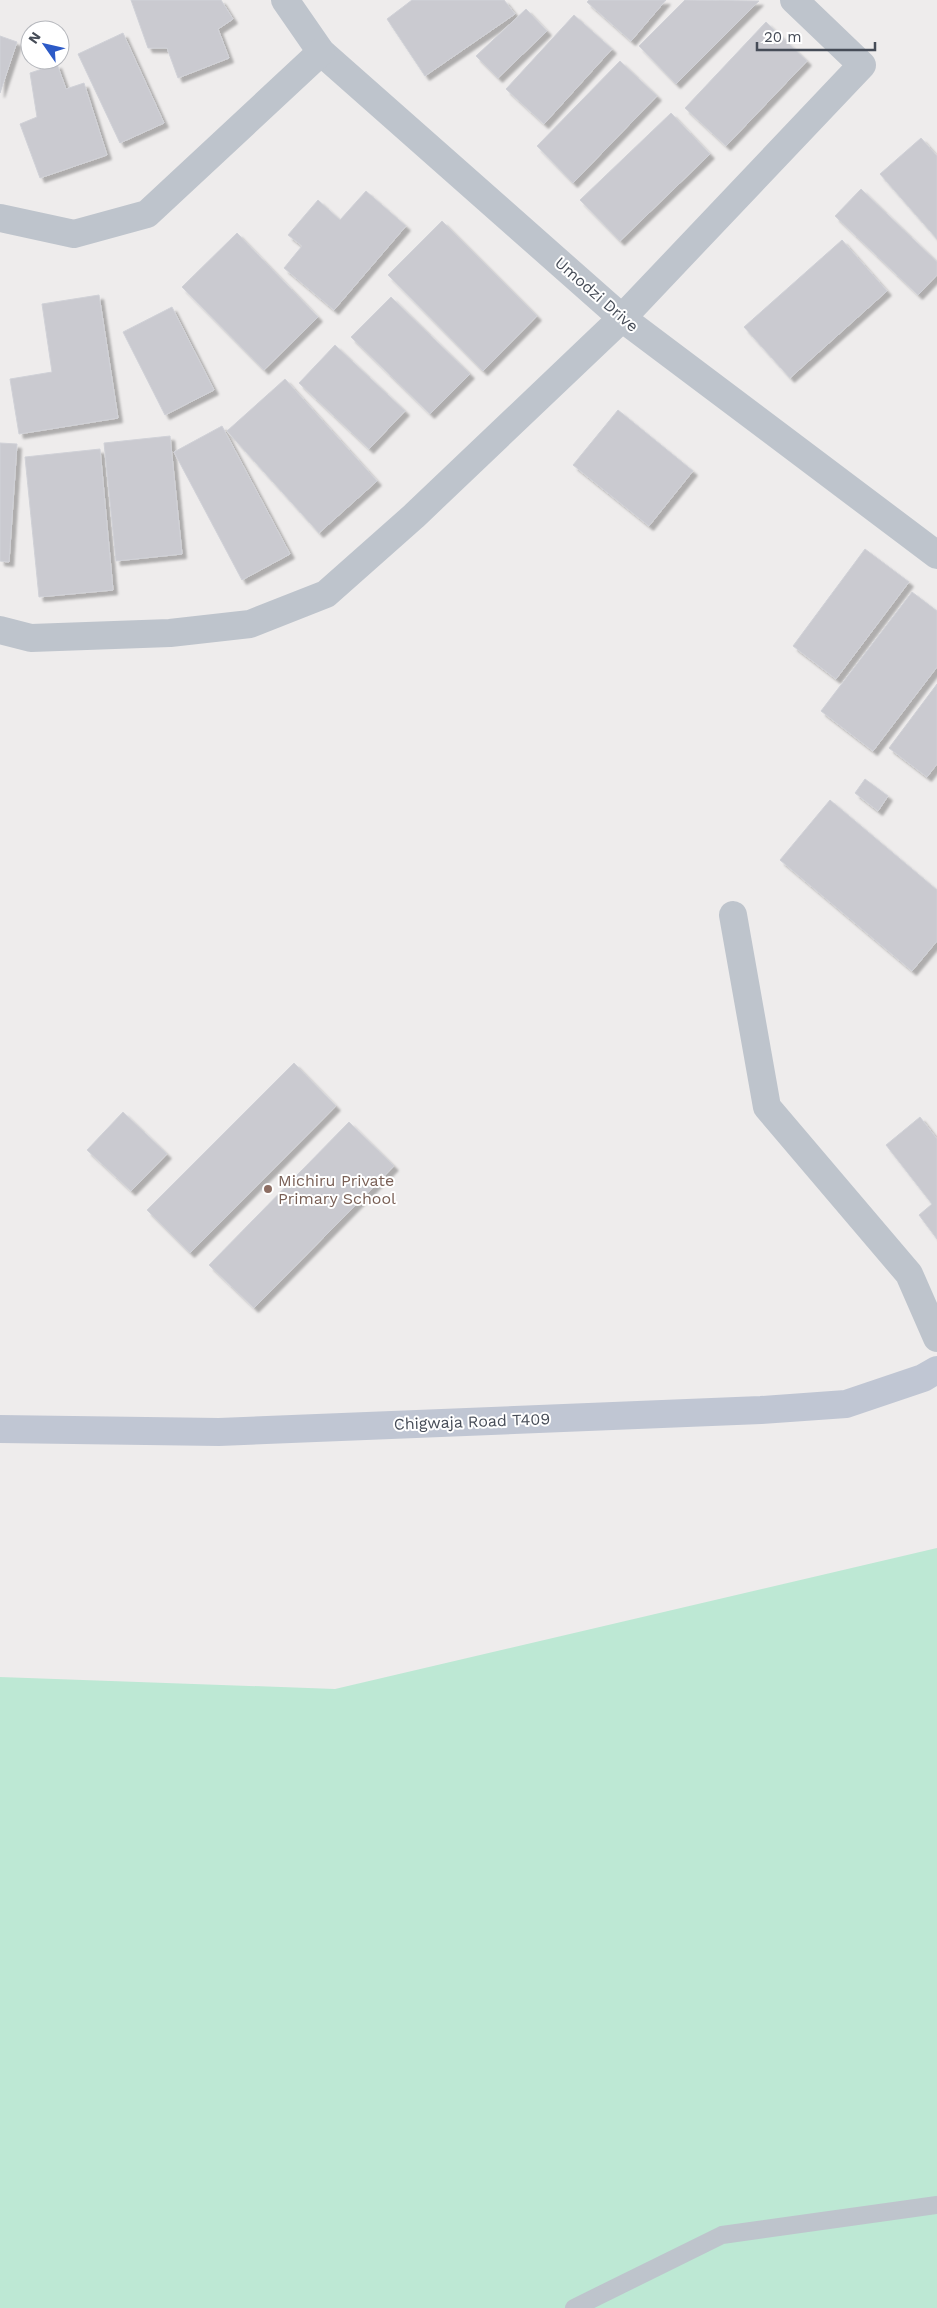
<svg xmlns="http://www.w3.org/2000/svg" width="937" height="2308" viewBox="0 0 937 2308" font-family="'Work Sans',sans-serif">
<defs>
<filter id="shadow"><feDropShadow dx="4.5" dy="4.5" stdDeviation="1" flood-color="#0004"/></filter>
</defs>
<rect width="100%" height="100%" fill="#eeecec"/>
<!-- green -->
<polygon fill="#bde8d4" points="937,1548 937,2308 0,2308 0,1677 335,1689"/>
<!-- building -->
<g fill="#cacad0" stroke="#d0d1d7" filter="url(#shadow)">
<polygon points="131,0 221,0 233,19 218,29 229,58 178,78 167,48 148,48"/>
<polygon points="412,0 504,0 515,14 425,76 387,19"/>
<polygon points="589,0 666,0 631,41 587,2"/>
<polygon points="685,0 759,1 676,84 639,46"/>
<polygon points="526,9 547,31 498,78 476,56"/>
<polygon points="574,15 612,49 544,124 506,89"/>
<polygon points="766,22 807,61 726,146 685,108"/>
<polygon points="123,33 164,123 120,143 78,54"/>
<polygon points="0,36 17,42 0,93"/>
<polygon points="620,61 657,96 573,183 537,146"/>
<polygon points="57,64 66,89 84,83 107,155 40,178 20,124 37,117 30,73"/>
<polygon points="671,113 710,154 620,241 580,200"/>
<polygon points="921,138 937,156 937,239 880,174"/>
<polygon points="861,189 937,262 937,275 918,295 835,216"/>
<polygon points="366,191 406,226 334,310 284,268 302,246 288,235 318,200 340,220"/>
<polygon points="442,221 537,316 483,371 388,275"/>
<polygon points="237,233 318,317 264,370 182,287"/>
<polygon points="842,240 887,291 790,378 744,327"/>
<polygon points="99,295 118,418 19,434 10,379 52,372 42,304"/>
<polygon points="391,297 470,374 430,414 351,337"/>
<polygon points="172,307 214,390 165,415 123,332"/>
<polygon points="335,345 405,411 369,449 299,383"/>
<polygon points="285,379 377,481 319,533 227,431"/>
<polygon points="618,410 693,471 649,526 573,465"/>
<polygon points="222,426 290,554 242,580 174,452"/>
<polygon points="170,436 182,554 116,561 104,443"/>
<polygon points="0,443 17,444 9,562 0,561"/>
<polygon points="100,449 113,590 39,597 25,457"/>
<polygon points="865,549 909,582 836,679 793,646"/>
<polygon points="912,592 937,611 937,667 873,751 821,711"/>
<polygon points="937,684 937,764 927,777 889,748"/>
<polygon points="865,779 888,796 878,811 855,793"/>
<polygon points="830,800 937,890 937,941 912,971 780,860"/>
<polygon points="294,1063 336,1106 190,1253 147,1210"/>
<polygon points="123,1112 167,1154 131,1191 87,1150"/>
<polygon points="920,1117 937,1139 937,1239 919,1215 932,1204 886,1145"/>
<polygon points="349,1122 394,1166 254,1308 209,1265"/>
</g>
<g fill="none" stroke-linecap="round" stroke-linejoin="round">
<!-- lane -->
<polyline stroke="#bec4cc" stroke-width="18" points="574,2308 722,2235 937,2205"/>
<!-- street -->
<g stroke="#bec4cc" stroke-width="28">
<polyline points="285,0 321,52 622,318 937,555"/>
<polyline points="0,218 74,234 147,214 321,52"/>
<polyline points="0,630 31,638 170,633 250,624 326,594 414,516 622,318 862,65 794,0"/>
<polyline points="733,915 767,1107 909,1274 937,1338"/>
</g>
<!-- secondary -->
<polyline stroke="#c0c6d3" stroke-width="28" points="0,1429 219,1432 761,1410 846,1404 923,1378 937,1370"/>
</g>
<!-- markers -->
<circle fill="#8d6e63" stroke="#fff" stroke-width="2" cx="268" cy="1189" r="5"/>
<g text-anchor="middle" stroke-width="4" stroke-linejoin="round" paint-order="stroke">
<!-- street labels -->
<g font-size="16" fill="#464c57" stroke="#fff">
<text transform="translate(597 294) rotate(41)" y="6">Umodzi Drive</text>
<text transform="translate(472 1421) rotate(-2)" y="6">Chigwaja Road T409</text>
</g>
<!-- education labels -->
<g font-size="16" fill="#785e54" stroke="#fff" text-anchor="start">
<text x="278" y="1186">Michiru Private<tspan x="278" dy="18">Primary School</tspan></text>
</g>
</g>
<!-- north arrow -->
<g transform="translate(45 45) rotate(304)"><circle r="24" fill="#ffffff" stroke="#b5b7bc"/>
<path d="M0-4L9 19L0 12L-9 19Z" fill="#2c5ac7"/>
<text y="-8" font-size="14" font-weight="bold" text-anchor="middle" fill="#464c57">N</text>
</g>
<!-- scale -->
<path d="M757 42v8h118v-8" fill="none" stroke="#464c57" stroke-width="2.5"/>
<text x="764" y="42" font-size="15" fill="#464c57" stroke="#ffffff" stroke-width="4" paint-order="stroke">20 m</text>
</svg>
